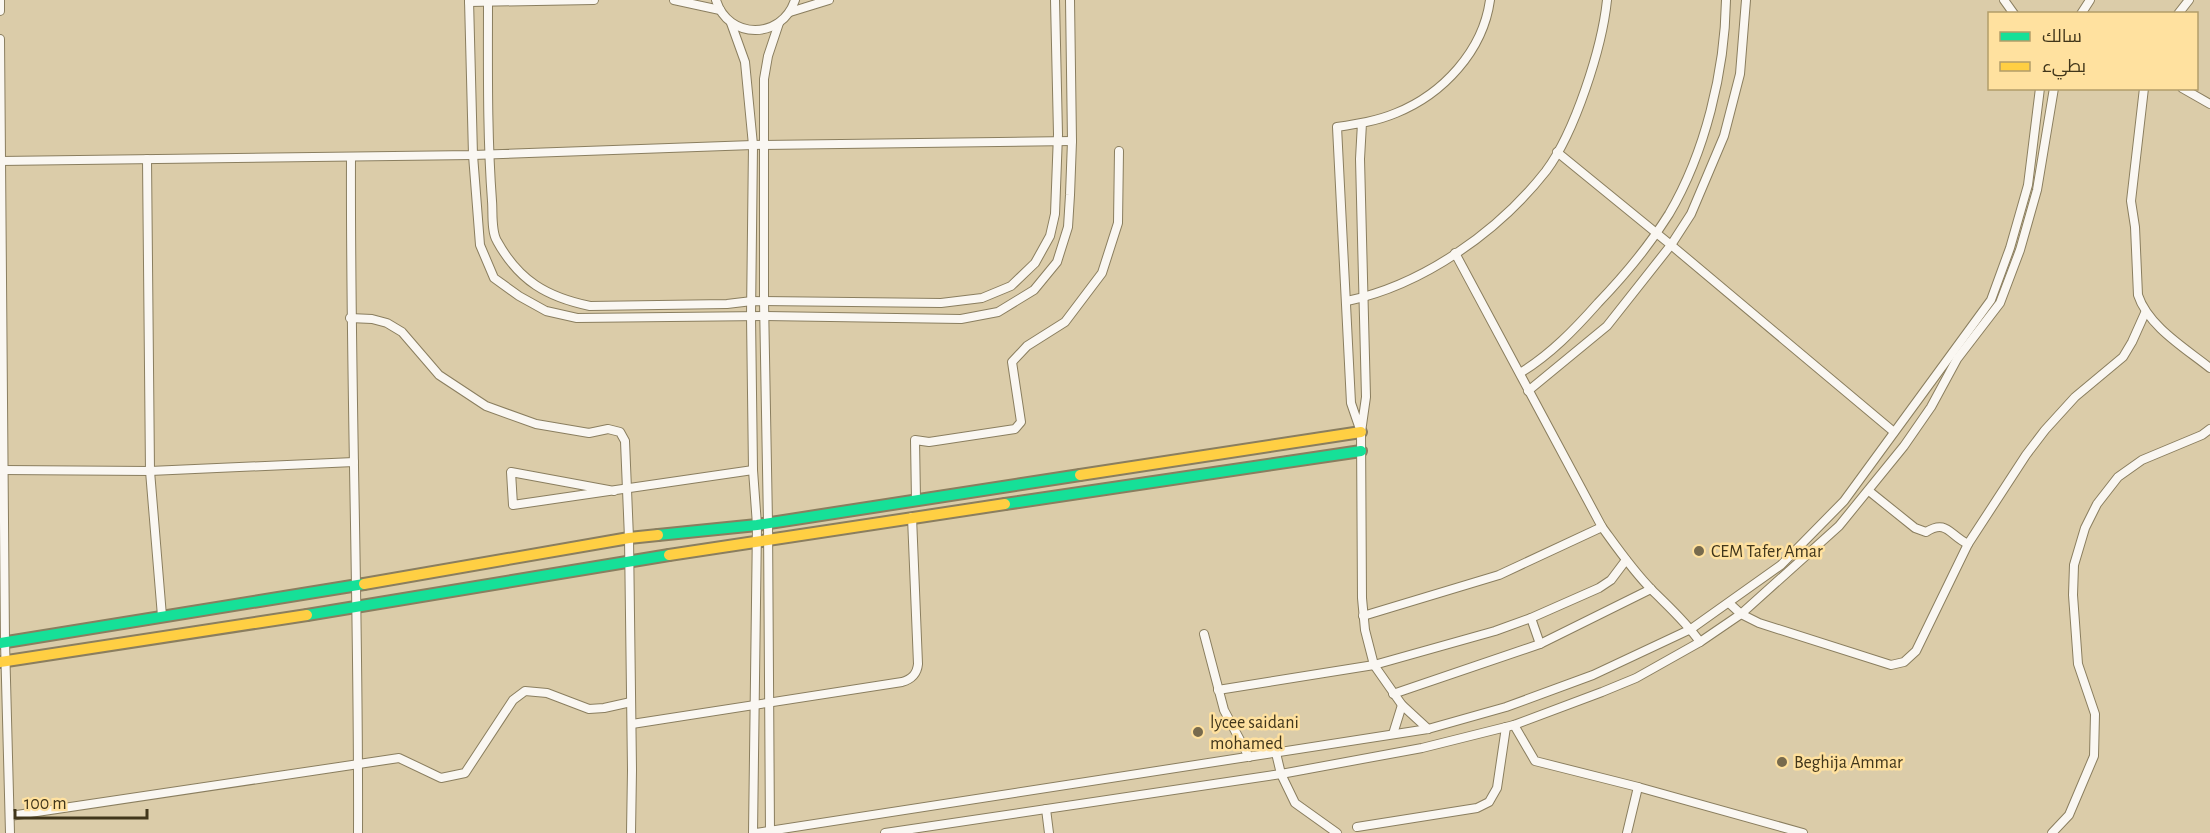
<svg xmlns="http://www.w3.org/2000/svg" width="2210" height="833" viewBox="0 0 2210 833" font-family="'Alegreya Sans',Cairo,sans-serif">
<rect width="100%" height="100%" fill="#dbcca9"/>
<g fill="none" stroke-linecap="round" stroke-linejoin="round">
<defs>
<g id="street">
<polyline points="469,0 473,155 480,245 494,278 519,296 546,311 577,318 765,316 961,319 998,312 1034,290 1057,262 1068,227 1070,195 1072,141 1070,0"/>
<path d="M 488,0 C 488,67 487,134 492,201 C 493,212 491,231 497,241 C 519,281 547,297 590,306 L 727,304 L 752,301 L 941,303 L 982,298 L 1011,286 L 1035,263 L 1050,236 L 1055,214 L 1058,134 L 1055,0"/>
<polyline points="674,0 720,10"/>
<path d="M 716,0 C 728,40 782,40 795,0"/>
<polyline points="2004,0 2014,14"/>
<polyline points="469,2 594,0"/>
<polyline points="0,11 0,0"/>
<polyline points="790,12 829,0"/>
<polyline points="2081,14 2090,0"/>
<polyline points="2178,14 2189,0"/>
<polyline points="731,23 745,62 753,145 751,316 753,470 757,525 753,833"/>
<polyline points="0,39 5,642 10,833"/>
<path d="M 2144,88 L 2131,201 L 2135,227 L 2138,295 C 2148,326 2185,348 2210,368"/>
<polyline points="2182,88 2210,104"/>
<path d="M 1362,123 L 1360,159 L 1366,397 L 1361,432 L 1351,403 L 1337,127 C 1357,124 1377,121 1396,113 C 1443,94 1483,51 1490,0"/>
<polyline points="1557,152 1671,245 1894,432"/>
<path d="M 351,157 C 350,382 359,608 358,833"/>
<polyline points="147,159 150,471 162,616"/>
<polyline points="0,161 473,155 753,145 1072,141"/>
<path d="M 1455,253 L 1602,527 C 1618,549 1633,571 1652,590 C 1669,607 1686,622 1700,642"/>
<path d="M 1347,301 C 1423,285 1498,232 1546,171 C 1575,132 1602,48 1607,0"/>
<polyline points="350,318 372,319 387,323 402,332 439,375 486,406 536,424 589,433 608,429 620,432 625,441 629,538 632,770 631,833"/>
<path d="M 1520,373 C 1550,355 1575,329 1598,303 C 1624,276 1649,246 1669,214 C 1705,153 1725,71 1726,0"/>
<polyline points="1528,391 1607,326 1671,245 1691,214 1724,136 1740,74 1746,0"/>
<polyline points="1361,432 1362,598 1365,630 1374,665 1402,705"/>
<polyline points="2,470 150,471 354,462"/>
<polyline points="614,491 511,472 513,505 753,470"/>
<path d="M 1869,491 L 1915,528 L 1926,532 C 1947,519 1949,535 1968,544 L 2026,455 L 2045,430 L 2075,397 L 2123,357 L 2132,342 L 2145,313"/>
<polyline points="916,500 915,440 929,442 1015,429 1021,422 1012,362 1027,346 1065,322 1102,273 1118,223 1119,151"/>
<polyline points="1729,603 1741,614 1759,623 1891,665 1904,662 1916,651 1968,544"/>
<polyline points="1363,616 1499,575 1602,527"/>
<polyline points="1531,618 1540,644"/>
<polyline points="1204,634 1224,710 1249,757"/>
<polyline points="1218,690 1374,665 1495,631 1531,618 1599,588 1611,580 1626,560"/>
<polyline points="1393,694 1540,644 1651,589"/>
<path d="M 632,724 L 902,682 C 912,679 917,674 918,664 L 912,517"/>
<polyline points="1514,725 1535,761 1638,787 1803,833"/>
<polyline points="1393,734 1402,705 1428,729"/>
<polyline points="1276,753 1281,774 1295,803 1337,833"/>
<polyline points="1046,809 1049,833"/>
<polyline points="10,816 399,758 441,778 465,773 513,700 525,691 547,693 589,709 604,708 631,702"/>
<polyline points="1357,827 1477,808 1489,802 1497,788 1506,727"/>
<polyline points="756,833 1428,729 1506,707 1593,675 1691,629 1781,565 1844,501 1991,300 2010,248 2028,185 2040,88"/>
<polyline points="770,833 768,523 764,301 764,79 768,56 779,23"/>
<polyline points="885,833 1281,774 1422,748 1514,725 1602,692 1636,678 1700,642 1741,614 1839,526 1904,446 1931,407 1957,359 2000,303 2020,250 2037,190 2054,88"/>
<polyline points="1627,833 1638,787"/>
<polyline points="2052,833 2069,815 2094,756 2095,714 2078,664 2073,595 2074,565 2085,528 2097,504 2118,477 2142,460 2202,435 2210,429"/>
</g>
<g id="fast">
<polyline points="1005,504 1361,451"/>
<polyline points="658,535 757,525 1080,475"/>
<polyline points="307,615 669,555"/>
<polyline points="0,643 364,584"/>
</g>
<g id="slow">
<polyline points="1080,475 1361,432"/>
<polyline points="669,555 1005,504"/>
<polyline points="364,584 629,538 658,535"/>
<polyline points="0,662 307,615"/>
</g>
</defs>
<!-- street casing -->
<use href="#street" stroke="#8a7e5f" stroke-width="10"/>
<!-- fast casing -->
<use href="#fast" stroke="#8a7e5f" stroke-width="14"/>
<!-- slow casing -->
<use href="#slow" stroke="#8a7e5f" stroke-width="14"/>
<!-- street -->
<use href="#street" stroke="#faf7f2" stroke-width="8"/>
<!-- fast -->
<use href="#fast" stroke="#16e098" stroke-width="10"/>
<!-- slow -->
<use href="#slow" stroke="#ffcf43" stroke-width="10"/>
</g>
<!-- markers -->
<g fill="#776a4d" stroke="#ffe19f" stroke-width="2">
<circle cx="1699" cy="551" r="6"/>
<circle cx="1198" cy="732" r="6"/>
<circle cx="1782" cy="762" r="6"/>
</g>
<g text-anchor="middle" stroke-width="5" stroke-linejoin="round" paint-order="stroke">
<!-- poi labels -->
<g font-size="18" fill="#41361b" stroke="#ffe19f" text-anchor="start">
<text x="1711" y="557">CEM Tafer Amar</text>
<text x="1210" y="728">lycee saidani<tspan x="1210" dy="21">mohamed</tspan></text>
<text x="1794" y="768">Beghija Ammar</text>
</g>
</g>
<!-- legend -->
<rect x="1988" y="12" width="210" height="78" fill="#ffe19f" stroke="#b39d6a" stroke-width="1.5"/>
<rect x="2000" y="32" width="30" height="9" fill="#16e098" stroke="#b39d6a" stroke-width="1.5"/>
<text x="2042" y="42" font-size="18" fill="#41361b">سالك</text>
<rect x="2000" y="62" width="30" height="9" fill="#ffcf43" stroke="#b39d6a" stroke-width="1.5"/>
<text x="2042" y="72" font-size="18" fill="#41361b">بطيء</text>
<!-- scale -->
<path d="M15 809v9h132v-9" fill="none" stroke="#41361b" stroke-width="3"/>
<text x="24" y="809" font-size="18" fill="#41361b" stroke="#ffe19f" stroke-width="4.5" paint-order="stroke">100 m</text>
</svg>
